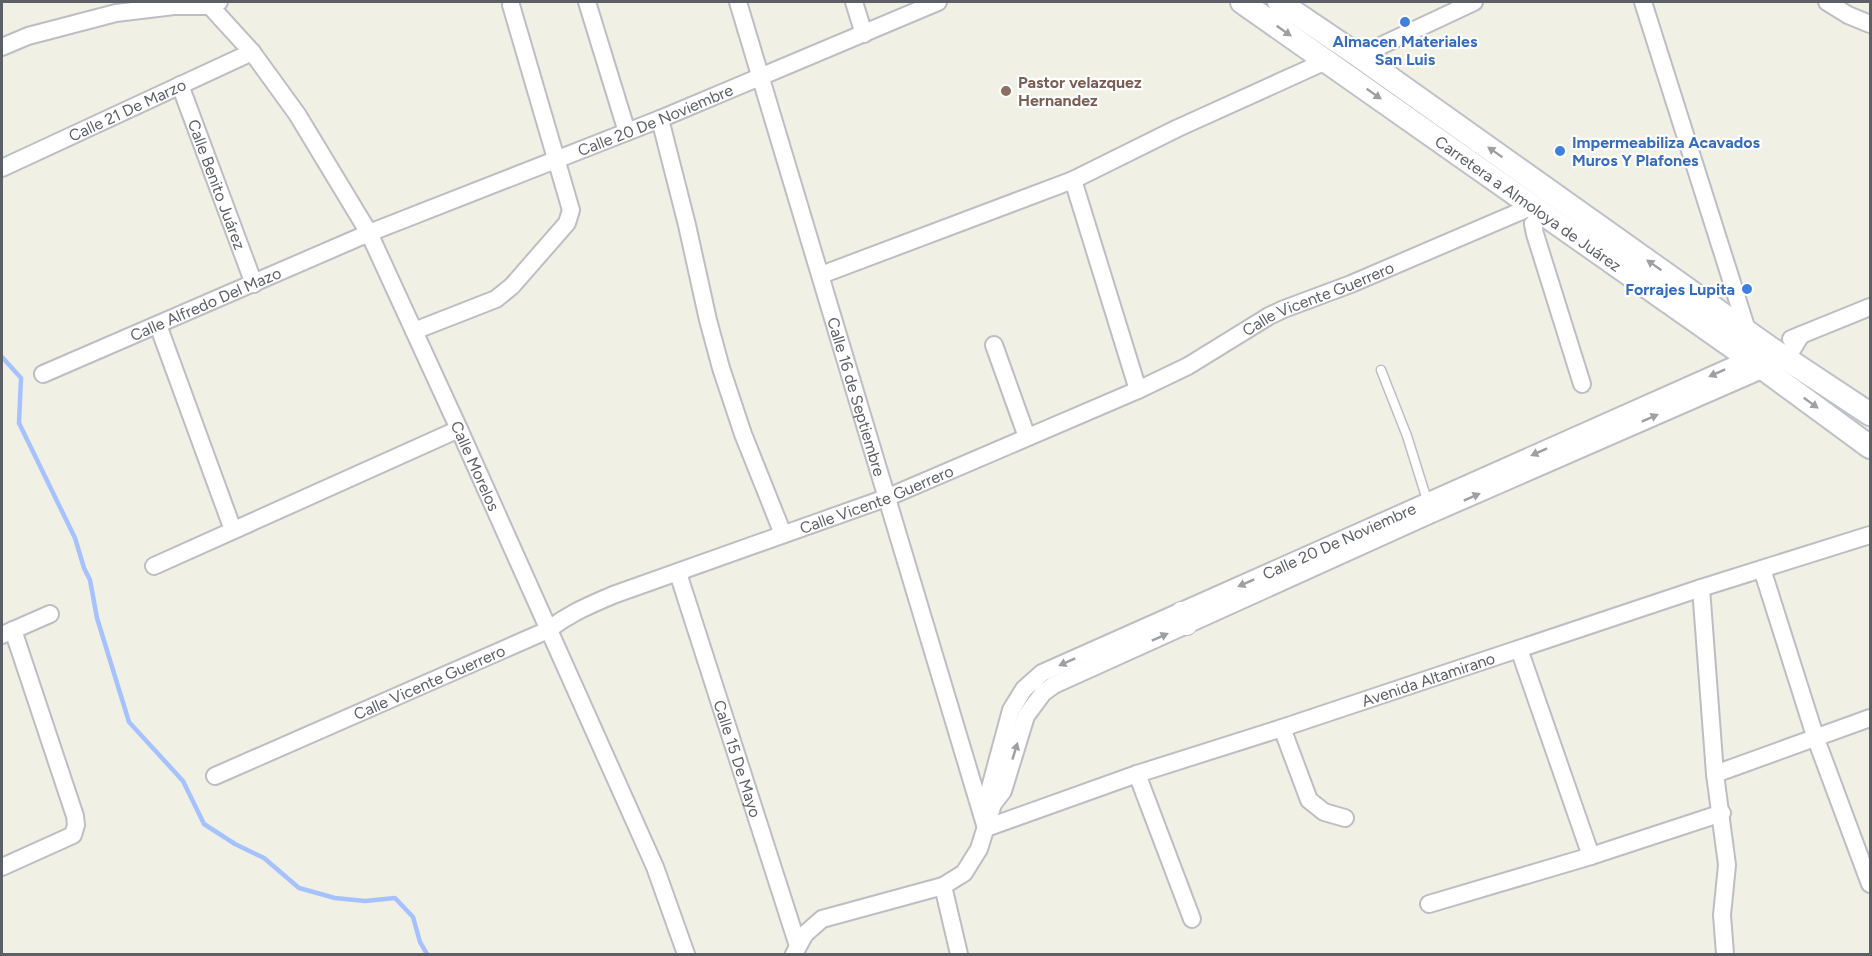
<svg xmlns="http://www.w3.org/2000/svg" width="1872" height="956" viewBox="0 0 1872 956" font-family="Figtree,sans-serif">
<rect width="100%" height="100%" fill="#f0f0e5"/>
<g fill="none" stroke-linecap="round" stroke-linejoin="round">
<!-- stream -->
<polyline stroke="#a6c1ff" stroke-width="4.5" points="2,357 21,378 19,423 75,538 84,568 90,580 97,618 129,722 183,781 204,824 235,844 264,858 299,888 335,898 365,901 395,898 413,917 420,942 427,954"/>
<defs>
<polyline id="service" points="1381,370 1407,436 1428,503"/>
<g id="minor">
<polyline points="587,2 627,132"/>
<path id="s1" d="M 738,2 L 986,828 L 1137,774 L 1282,728 L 1701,588 L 1870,535"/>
<polyline points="854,2 864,34"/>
<polyline points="1643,2 1747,330"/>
<polyline points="1827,2 1848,15 1870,24"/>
<path id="s2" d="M 210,6 L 252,52 L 297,114 L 369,233 L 459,429 L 655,867 L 686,954"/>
<polyline points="2,47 28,36 116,13 174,6 210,6 219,2"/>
<polyline points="1359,56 1474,2"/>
<path id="s3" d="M 180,85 L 254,284"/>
<polyline points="660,119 687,225 708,320 721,368 743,434 783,534"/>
<path id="s4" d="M 2,168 L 252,52"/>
<polyline points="1073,180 1138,390"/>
<polyline points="1546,215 1533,224 1535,234 1582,384"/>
<polyline points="821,275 1073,180 1178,128 1326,61"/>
<polyline points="158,325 233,530"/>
<polyline points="414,331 496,299 512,286 567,223 571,210 511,5"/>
<polyline points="1791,339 1870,307"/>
<polyline points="994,345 1027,437"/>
<path id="s5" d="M 43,374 L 369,233 L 660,119 L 938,2"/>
<polyline points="154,566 459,429"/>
<polyline points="1762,569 1816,739 1870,884"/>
<path id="s6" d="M 678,573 L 798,946"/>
<polyline points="1701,588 1715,774 1727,865 1722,915 1725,954"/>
<polyline points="2,635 50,614"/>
<polyline points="1519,649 1591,856"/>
<polyline points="1282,728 1309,800 1324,812 1345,818"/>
<polyline points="1137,774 1192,919"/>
<polyline points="1715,774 1870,718"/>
<path id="s7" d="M 215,776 L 548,630 C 570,613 588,606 613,595 L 886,498 L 1138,390 L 1188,366 L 1269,316 L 1284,309 L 1351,284 L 1533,206"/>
<path id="s8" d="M 993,804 L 990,788 L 1011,710 L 1024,689 L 1042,673 L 1757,355"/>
<polyline points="2,867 73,835 76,825 75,816 13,630"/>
<polyline points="943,886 959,954"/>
<polyline points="1429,904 1591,856 1722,813"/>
<polyline points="794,954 805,934 822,919 943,886 964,873 979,849 993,804 1003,791 1026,716 1043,693 1054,685 1432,514 1764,369 1787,358 1801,335"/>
</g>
<polyline id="tertiary" points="1181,612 1187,625"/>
<g id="secondary">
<path id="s9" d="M 1242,2 L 1764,369 L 1870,447"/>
<polyline points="1279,2 1359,56 1770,348 1870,414"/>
</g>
</defs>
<!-- service casing -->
<use href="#service" stroke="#bdbdc4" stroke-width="11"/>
<!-- minor casing -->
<use href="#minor" stroke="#bdbdc4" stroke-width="20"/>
<!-- tertiary casing -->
<use href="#tertiary" stroke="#bdbdc4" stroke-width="22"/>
<!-- secondary casing -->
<use href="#secondary" stroke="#bfc1c9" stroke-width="26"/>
<!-- service -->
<use href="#service" stroke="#fff" stroke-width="8"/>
<!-- minor -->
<use href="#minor" stroke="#fff" stroke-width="16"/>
<!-- tertiary -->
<use href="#tertiary" stroke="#fff" stroke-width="20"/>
<!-- secondary -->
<use href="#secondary" stroke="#fff" stroke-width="22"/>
</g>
<!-- one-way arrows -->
<defs><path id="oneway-solid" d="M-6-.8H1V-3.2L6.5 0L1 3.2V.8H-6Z" transform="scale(1.5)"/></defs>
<g fill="#9e9fa3">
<use href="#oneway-solid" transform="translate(1284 31) rotate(35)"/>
<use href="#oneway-solid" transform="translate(1374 94) rotate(35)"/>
<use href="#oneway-solid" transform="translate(1495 152) rotate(-145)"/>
<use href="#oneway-solid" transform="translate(1654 265) rotate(-145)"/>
<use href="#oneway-solid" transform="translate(1717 373) rotate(156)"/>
<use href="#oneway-solid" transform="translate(1811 403) rotate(36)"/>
<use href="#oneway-solid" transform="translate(1650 418) rotate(-24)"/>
<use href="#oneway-solid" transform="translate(1539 452) rotate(156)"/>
<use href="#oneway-solid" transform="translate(1472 497) rotate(-24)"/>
<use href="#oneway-solid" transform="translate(1246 583) rotate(156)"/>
<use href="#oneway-solid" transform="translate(1160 637) rotate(-24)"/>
<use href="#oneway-solid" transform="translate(1067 662) rotate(156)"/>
<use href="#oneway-solid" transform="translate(1015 751) rotate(-73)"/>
</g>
<!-- markers -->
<g fill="#3f7fe0" stroke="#fff" stroke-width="2">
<circle cx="1405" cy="22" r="6"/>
<circle cx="1560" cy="151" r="6"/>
<circle cx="1747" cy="289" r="6"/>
</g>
<circle fill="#8d6e63" stroke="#fff" stroke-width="2" cx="1006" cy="91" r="6"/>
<g text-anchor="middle" stroke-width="4.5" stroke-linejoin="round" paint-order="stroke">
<!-- shop labels -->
<g font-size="16" font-weight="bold" fill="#366cbe" stroke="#fff">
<text x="1405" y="47">Almacen Materiales<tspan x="1405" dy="18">San Luis</tspan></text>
<text x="1572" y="148" text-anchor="start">Impermeabiliza Acavados<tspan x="1572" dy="18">Muros Y Plafones</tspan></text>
<text x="1735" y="295" text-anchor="end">Forrajes Lupita</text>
</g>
<!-- education labels -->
<g font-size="16" font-weight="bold" fill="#785e54" stroke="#fff" text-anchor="start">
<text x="1018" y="88">Pastor velazquez<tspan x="1018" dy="18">Hernandez</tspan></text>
</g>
<!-- street labels -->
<g font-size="16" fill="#5d5f66" stroke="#fff">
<text dy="6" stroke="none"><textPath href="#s4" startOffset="138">Calle 21 De Marzo</textPath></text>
<text dy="6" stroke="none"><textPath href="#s5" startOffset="663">Calle 20 De Noviembre</textPath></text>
<text dy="6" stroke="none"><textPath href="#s3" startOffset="106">Calle Benito Juárez</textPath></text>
<text dy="6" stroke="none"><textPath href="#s9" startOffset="350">Carretera a Almoloya de Juárez</textPath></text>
<text dy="6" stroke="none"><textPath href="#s7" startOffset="1204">Calle Vicente Guerrero</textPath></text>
<text dy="6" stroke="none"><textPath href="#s5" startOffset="177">Calle Alfredo Del Mazo</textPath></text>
<text dy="6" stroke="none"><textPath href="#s1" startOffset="412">Calle 16 de Septiembre</textPath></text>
<text dy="6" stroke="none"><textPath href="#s2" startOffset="534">Calle Morelos</textPath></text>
<text dy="6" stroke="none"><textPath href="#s7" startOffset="718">Calle Vicente Guerrero</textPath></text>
<text dy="6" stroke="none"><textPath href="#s8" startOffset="471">Calle 20 De Noviembre</textPath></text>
<text dy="6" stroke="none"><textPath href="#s1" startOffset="1329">Avenida Altamirano</textPath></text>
<text dy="6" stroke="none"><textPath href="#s7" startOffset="234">Calle Vicente Guerrero</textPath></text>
<text dy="6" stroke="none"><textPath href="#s6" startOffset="195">Calle 15 De Mayo</textPath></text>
</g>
</g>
<!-- border -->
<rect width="1872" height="956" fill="none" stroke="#5d5f66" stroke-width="6"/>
</svg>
